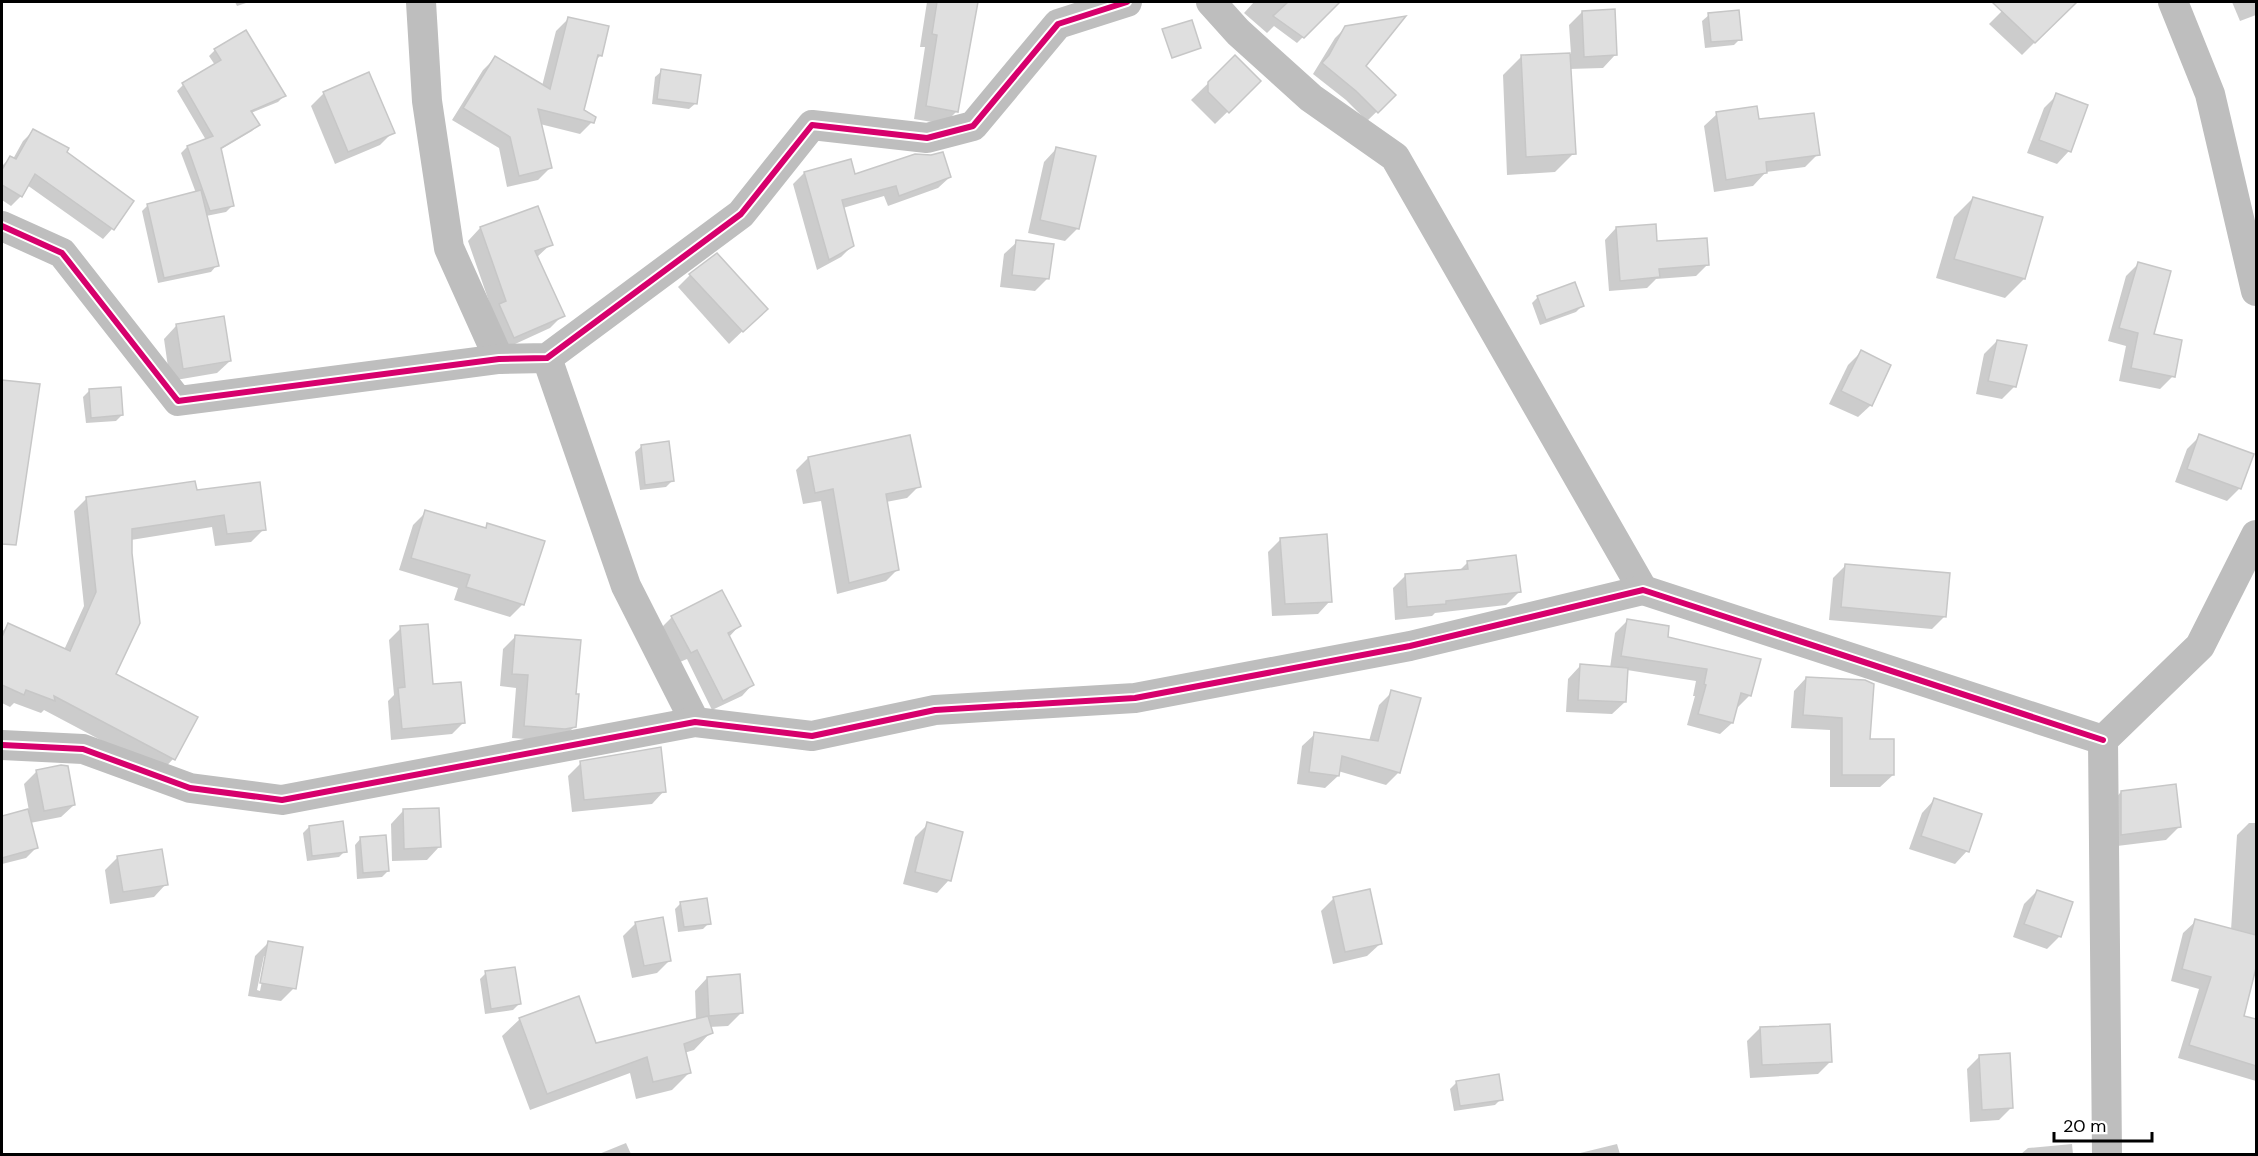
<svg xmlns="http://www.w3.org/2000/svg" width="2258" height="1156" viewBox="0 0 2258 1156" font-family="'DM Sans',sans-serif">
<rect width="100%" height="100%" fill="#fff"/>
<!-- shadow -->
<g fill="#0003" fill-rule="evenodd">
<polygon points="235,2 249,2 237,6"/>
<polygon points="927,2 976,2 957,111 944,124 914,119 925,47 920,47"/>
<polygon points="1254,2 1317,2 1330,10 1297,43 1274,26 1267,33 1244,13"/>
<polygon points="2011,2 2054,2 2065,12 2022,55 1989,24"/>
<polygon points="2232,2 2256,2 2256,15 2240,21"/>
<polygon points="1582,12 1615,55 1603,68 1569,69 1574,153 1555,172 1507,175 1503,75 1522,56 1571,54 1569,25"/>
<polygon points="1709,15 1740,39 1734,45 1705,48 1702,21"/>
<polygon points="568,19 601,55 595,61 583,111 592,122 580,134 540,124 550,168 538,180 507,187 499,148 452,120 483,70 495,58 542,86 556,31"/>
<polygon points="1346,27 1364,66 1394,95 1367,121 1346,100 1313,74 1335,38"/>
<polygon points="215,50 284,96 278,102 251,113 258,125 252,131 220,150 232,206 226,212 206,216 217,265 211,272 158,283 142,211 148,205 196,193 181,153 187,147 206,140 177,91 183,85 215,65 209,56"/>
<polygon points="1235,57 1259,81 1215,124 1191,100"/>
<polygon points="662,71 696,103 689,109 652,104 655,77"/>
<polygon points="324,93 393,132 380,145 335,164 311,106"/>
<polygon points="2057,95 2069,151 2057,164 2027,153 2044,108"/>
<polygon points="1717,114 1758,121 1818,154 1805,167 1766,172 1753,186 1714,192 1704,126"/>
<polygon points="33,131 65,153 112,229 103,239 27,185 21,196 11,206 2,200 2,166 10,158 13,159 23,141"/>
<polygon points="1056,149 1078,228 1065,241 1028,233 1044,162"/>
<polygon points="804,173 854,176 950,177 938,188 888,206 884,196 843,208 852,246 841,257 817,270 793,184"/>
<polygon points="1973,198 2024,279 2005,298 1936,278 1954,217"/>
<polygon points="480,228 551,244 536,258 563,315 550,328 502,350 493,313 468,241"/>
<polygon points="1616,228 1707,265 1696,276 1656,279 1647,288 1609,291 1605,240"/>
<polygon points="1017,242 1048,278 1035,291 1000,287 1004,254"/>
<polygon points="2139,263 2152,335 2173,376 2160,389 2119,381 2126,346 2108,341 2126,276"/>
<polygon points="690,275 753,321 729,344 678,287"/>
<polygon points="1538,297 1582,306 1576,312 1540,325 1532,303"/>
<polygon points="176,326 230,361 217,373 170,381 164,339"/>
<polygon points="1997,341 2015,386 2002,399 1976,394 1984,354"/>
<polygon points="1861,352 1871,405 1858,417 1829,404 1848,365"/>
<polygon points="2,381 38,385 8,524 2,523"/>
<polygon points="89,391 122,415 116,421 86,423 83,397"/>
<polygon points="2200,436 2240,488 2227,501 2175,482 2187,449"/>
<polygon points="642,446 672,481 666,487 640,490 635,452"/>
<polygon points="808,458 919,486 907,498 886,502 898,569 886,581 837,594 821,501 803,504 796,470"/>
<polygon points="196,492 264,529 251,542 215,546 212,527 131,540 114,675 195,718 173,759 161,772 44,710 41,713 14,703 10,707 2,703 2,632 8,625 64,650 84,606 74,511 87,498"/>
<polygon points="426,512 484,529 488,525 522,605 510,617 454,600 458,588 399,570 413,525"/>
<polygon points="1281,539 1330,601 1318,614 1272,616 1268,552"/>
<polygon points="1468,562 1519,592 1506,605 1435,613 1432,616 1395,620 1393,588 1406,575 1459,571"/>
<polygon points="1846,565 1945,616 1932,629 1829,620 1833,578"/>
<polygon points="672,617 739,626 729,637 752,685 742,696 712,710 687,659 680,662 662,627"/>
<polygon points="1627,621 1666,638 1750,695 1738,707 1736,706 1732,723 1720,734 1687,725 1695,696 1693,696 1696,681 1627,670 1625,702 1612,714 1566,712 1568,679 1580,666 1610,668 1615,633"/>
<polygon points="401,628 431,686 463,723 452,734 391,740 388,701 394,695 389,640"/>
<polygon points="516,636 575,695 575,726 562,739 551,741 512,738 516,688 500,686 503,649"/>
<polygon points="1806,678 1869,741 1893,775 1880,787 1830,787 1830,730 1791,728 1794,691"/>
<polygon points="1392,692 1399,772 1386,785 1338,771 1338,776 1325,788 1297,784 1302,746 1315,734 1369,741 1379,705"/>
<polygon points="581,763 664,791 652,804 572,812 568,776"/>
<polygon points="37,771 74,805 61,817 30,823 36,848 26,858 2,864 2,818 29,811 24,784"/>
<polygon points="2121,792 2179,827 2166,840 2109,847 2109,805"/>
<polygon points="1934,800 1967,851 1955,864 1909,849 1922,813"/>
<polygon points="403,811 439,847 427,860 392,861 391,824"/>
<polygon points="2249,823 2256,823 2256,962 2242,1017 2256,1021 2256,1081 2178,1058 2199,989 2171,981 2183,933 2196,921 2231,930 2237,835"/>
<polygon points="928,824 949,880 937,893 903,884 915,837"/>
<polygon points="309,827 345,851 339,857 307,861 303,833"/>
<polygon points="361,838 388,871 382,877 357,879 355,845"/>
<polygon points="118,857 166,884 154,897 110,904 105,870"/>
<polygon points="2037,891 2060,936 2047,949 2013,937 2024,904"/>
<polygon points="1334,898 1380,944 1367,956 1333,964 1321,911"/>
<polygon points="681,903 709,923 703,929 678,932 675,909"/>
<polygon points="636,923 670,960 657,973 632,978 623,936"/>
<path d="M 268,943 L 294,988 L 281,1001 L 248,996 L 255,956 ZM 264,956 L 267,956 L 260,991 L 257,990 Z"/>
<polygon points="486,973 519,1004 513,1010 485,1014 480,979"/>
<polygon points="707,978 741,1013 728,1026 709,1027 711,1032 694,1050 684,1053 689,1073 672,1090 636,1099 630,1073 530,1110 502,1036 520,1019 595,1045 696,1020 695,991"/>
<polygon points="1760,1028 1831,1061 1818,1074 1750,1078 1747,1041"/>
<polygon points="1980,1056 2011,1108 1999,1120 1970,1122 1967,1069"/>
<polygon points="1456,1083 1501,1099 1495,1105 1454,1111 1450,1089"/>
<polygon points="626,1143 631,1154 599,1154"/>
<polygon points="1617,1144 1620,1154 1575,1154 1576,1154"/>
<polygon points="2072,1144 2073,1154 2021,1154 2028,1148"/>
</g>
<!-- building -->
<g fill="#dfdfdf" stroke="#c7c7c7" stroke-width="1.5">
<polygon points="937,2 978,2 958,112 926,106 937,35 932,34"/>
<polygon points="1288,2 1340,2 1304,38 1273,16"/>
<polygon points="1992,2 2077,2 2035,43"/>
<polygon points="1615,9 1617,55 1584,57 1582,11"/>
<polygon points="1739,10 1742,40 1711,42 1708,13"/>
<polygon points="1406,16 1366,66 1396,95 1378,113 1356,91 1322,63 1329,55 1345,26"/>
<polygon points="568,17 609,26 602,56 598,55 584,110 596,117 594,123 538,109 552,168 519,176 510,137 463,108 495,56 550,89"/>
<polygon points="1192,20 1201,48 1172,58 1162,29"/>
<polygon points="246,30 286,96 251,111 260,125 221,148 234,206 210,211 187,146 213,136 182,83 221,60 214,49"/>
<polygon points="1570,53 1576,154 1526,157 1521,55"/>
<polygon points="1235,55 1261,81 1229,113 1208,92 1208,82"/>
<polygon points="661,69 701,75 697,104 657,99"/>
<polygon points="369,72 395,133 348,152 323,92"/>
<polygon points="2056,93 2088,105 2071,152 2039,140"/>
<polygon points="1757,106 1759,119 1814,113 1820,155 1766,162 1767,173 1726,180 1716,112"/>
<polygon points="33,129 69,148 67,152 134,201 114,230 35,174 22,197 2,185 2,170 10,156 16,159"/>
<polygon points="1056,147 1096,156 1079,229 1040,220"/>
<polygon points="943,152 951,177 899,196 896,186 842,200 854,246 829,260 804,172 851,159 855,174 915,154 931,155"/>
<polygon points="201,190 219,266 164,278 147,204"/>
<polygon points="1973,197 2043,217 2025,279 1954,259"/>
<polygon points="538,206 553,245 535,251 565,316 514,338 499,304 506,301 480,227"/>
<polygon points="1656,224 1657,241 1707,238 1709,265 1659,269 1660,277 1620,281 1616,227"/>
<polygon points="1016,240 1054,244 1049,279 1012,275"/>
<polygon points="717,253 768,309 743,332 689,274"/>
<polygon points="2138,262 2171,271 2154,334 2182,340 2175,377 2131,368 2138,333 2119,328"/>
<polygon points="1575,282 1584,306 1546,320 1537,296"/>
<polygon points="224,316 231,361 183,369 176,324"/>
<polygon points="1997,340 2027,345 2016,387 1988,381"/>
<polygon points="1861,350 1891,365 1872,406 1841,391"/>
<polygon points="2,380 40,384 16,545 2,544"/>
<polygon points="121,387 123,415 91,418 89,389"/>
<polygon points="2199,434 2254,454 2241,489 2187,469"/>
<polygon points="910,435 921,487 886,494 899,570 849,583 833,489 815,493 808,457"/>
<polygon points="669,441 674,481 645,485 641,445"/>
<polygon points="195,481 197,490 260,482 266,530 227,534 224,515 132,529 132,553 140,623 116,674 198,717 175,760 54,696 55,701 26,690 24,695 2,685 2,637 8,623 70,651 96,592 86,497"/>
<polygon points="425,510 486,528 487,523 545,541 524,605 466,587 470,575 411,558"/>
<polygon points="1327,534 1332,602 1285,604 1280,538"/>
<polygon points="1516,555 1521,592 1446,601 1446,604 1407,607 1405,574 1468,569 1467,561"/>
<polygon points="1845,564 1950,573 1946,617 1841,607"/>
<polygon points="722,590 741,626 728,633 754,685 723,701 697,650 691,653 671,616"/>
<polygon points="1627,619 1669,626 1668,637 1761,659 1751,696 1741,693 1733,723 1698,714 1706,685 1704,684 1707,669 1621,656"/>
<polygon points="428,624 433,684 461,682 465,723 402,729 398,688 405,687 400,626"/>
<polygon points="515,635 581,640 576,694 579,694 576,727 565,729 524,726 528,675 512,674"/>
<polygon points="1580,664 1628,668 1626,702 1578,700"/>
<polygon points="1806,677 1865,680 1874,684 1870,739 1894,739 1894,775 1842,775 1842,718 1803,715"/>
<polygon points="1391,690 1421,698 1400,773 1342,756 1339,776 1309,772 1314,732 1378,741"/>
<polygon points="661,747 666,792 584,800 580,761"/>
<polygon points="61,765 68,766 75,805 44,811 36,770"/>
<polygon points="2176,784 2181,827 2121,835 2121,791"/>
<polygon points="1934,798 1982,814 1969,852 1921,836"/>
<polygon points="439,808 441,847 404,849 403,809"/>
<polygon points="28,809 38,848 2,858 2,816"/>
<polygon points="343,821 347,852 312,856 309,826"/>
<polygon points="927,822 963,832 951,881 915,872"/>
<polygon points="386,835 389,871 363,873 360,837"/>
<polygon points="162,849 168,885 123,892 117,856"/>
<polygon points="1370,889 1382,944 1345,952 1333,897"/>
<polygon points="2037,890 2073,902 2061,937 2024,924"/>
<polygon points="707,898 711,924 684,927 680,902"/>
<polygon points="663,917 671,961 644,966 635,922"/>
<polygon points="2195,919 2256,935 2256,968 2244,1016 2256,1019 2256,1066 2189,1045 2211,977 2182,969"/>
<polygon points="268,941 303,947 296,989 260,983"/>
<polygon points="515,967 521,1004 491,1009 485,971"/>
<polygon points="740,974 743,1013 709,1016 707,977"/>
<polygon points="579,996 596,1043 708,1016 713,1033 684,1044 691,1073 653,1082 647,1057 547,1094 519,1018"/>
<polygon points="1830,1024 1832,1062 1762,1065 1760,1027"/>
<polygon points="2010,1053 2013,1108 1982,1110 1979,1055"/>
<polygon points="1499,1074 1503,1100 1460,1106 1456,1081"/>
</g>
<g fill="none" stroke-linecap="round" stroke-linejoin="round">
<!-- minor -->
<g stroke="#bebebe" stroke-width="30">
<polyline points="421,2 427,101 449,248 499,359"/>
<polyline points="1211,2 1238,32 1311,98 1395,157 1643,590"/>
<polyline points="2173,2 2210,94 2256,291"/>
<polyline points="2,226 62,253 178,401 499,359 547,358 741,214 812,125 927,138 973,126 1058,24 1127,2"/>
<polyline points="547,358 626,586 695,722"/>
<polyline points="2,745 83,749 190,788 282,800 695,722 812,736 935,710 1135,698 1410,646 1643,590 2103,740"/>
<polyline points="2107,1154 2103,740 2200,646 2256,535"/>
</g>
<defs>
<g id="cycleway">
<polyline points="2,226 62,253 178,401 499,359 547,358 741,214 812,125 927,138 973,126 1058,24 1127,2"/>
<polyline points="2,745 83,749 190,788 282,800 695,722 812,736 935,710 1135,698 1410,646 1643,590 2103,740"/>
</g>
</defs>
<!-- cycleway casing -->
<use href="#cycleway" stroke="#fff" stroke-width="10"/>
<!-- cycleway -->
<use href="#cycleway" stroke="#d6006c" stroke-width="6"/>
</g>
<!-- border -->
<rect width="2258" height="1156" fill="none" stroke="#000000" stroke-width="6"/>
<!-- scale -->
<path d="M2054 1132v9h98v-9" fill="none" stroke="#000000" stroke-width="3"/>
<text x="2063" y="1132" font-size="18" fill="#000000" stroke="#ffffff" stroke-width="4.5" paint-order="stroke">20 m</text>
</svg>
